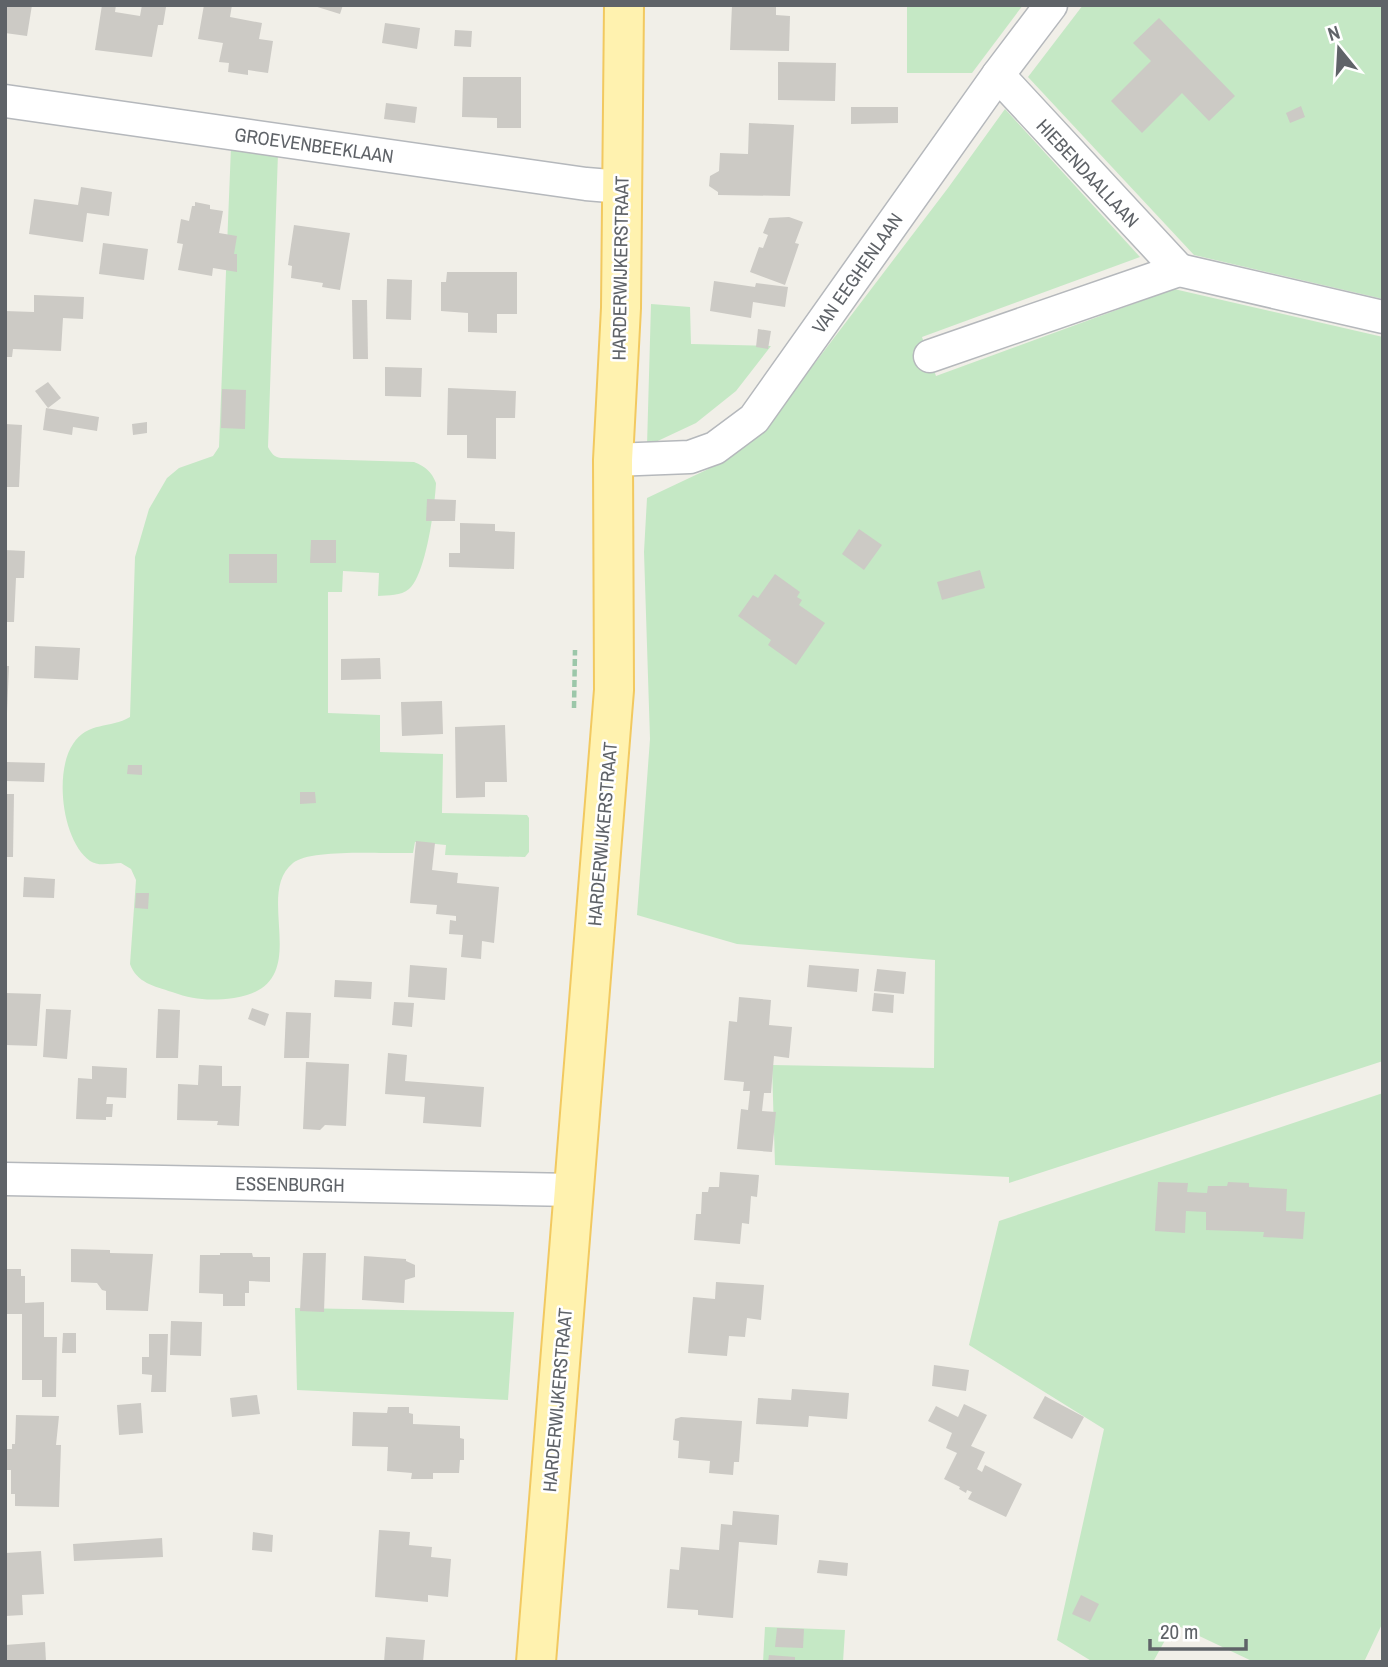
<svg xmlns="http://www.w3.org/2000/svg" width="1388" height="1667" viewBox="0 0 1388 1667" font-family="'Archivo Narrow',sans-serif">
<rect width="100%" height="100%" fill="#f1efe8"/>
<!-- green -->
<g fill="#c5e8c5">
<polygon points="907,5 1023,5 972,73 907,73"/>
<polygon points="1083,5 1383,5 1383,299 1194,255 1028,77"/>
<polygon points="1005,109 1140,257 922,337 936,376 1174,289 1383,337 1383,1061 1009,1183 1009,1177 775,1165 772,1065 934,1068 935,960 737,944 637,915 650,739 644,552 647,498 721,463 754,436 786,401 948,188"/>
<path d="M 231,147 L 278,153 L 268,447 C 271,453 274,457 281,458 L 414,462 C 426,467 431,471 436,483 C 435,505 426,575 409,589 C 401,596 388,595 378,596 L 379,573 L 343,571 L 342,592 L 328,592 L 328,713 L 380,715 L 380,752 L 443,754 L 442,813 L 527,815 L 529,818 L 529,852 L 525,857 L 445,855 L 446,845 L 415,842 L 413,853 C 388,854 310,848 293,863 C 252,896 318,985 234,998 C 210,1001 194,1000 172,992 C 154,986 137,983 130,964 L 136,880 L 131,869 L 121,863 C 111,863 99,867 90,861 C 62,841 54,772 73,744 C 88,721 110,729 130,717 L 135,557 L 149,509 L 167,478 L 179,468 L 213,456 L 219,447 Z"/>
<polygon points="651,304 690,307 691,344 771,346 736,391 696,423 647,446"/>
<polygon points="1383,1093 1383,1622 1364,1662 1254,1662 1174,1624 1153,1662 1093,1662 1057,1640 1104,1429 969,1345 999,1221"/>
<polygon points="295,1308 514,1312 508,1400 297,1390"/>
<polygon points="765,1627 845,1630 843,1662 763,1662"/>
</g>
<!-- building -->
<g fill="#cccac5">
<polygon points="5,5 32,5 27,36 5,33"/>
<polygon points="102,5 116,5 115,12 140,16 142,5 166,7 163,25 158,25 152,57 95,50"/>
<polygon points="204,5 232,5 230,17 262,23 259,39 273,41 268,73 248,70 248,75 228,72 229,63 219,62 223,43 198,39"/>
<polygon points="311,5 343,5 340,14"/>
<polygon points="732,5 776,5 776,15 790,16 789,51 730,50"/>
<polygon points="1159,18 1235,96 1209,121 1182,93 1142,133 1111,101 1151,61 1133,43"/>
<polygon points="385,23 420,28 417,49 382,43"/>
<polygon points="455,30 472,31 471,47 454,46"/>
<polygon points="778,62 836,63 835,101 778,100"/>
<polygon points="463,77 521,77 521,128 497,128 497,118 462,117"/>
<polygon points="386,103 417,107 415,123 384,119"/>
<polygon points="1301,106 1305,117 1290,123 1286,113"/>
<polygon points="851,107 898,107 898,123 851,124"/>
<polygon points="749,123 794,125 790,196 718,195 718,192 709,186 710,176 719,171 720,153 748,154"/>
<polygon points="81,187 112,192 109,216 87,213 83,242 29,234 34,199 78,205"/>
<polygon points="195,202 210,205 210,209 223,211 219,233 237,236 234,254 237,254 237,272 213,268 212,276 178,270 183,244 177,243 181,219 189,221 192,206 195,206"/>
<polygon points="789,217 803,222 795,243 799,244 785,285 750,272 759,247 763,248 768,235 763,233 769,218"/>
<polygon points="294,225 350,233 340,290 322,287 323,283 291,278 292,266 288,265"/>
<polygon points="103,243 148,249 144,280 99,274"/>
<polygon points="447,272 517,272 517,314 497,314 497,333 468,332 468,313 441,311 441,282 446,282"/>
<polygon points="387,279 412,280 411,320 386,319"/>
<polygon points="714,281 755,287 756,283 788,287 785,307 753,302 751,318 710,311"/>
<polygon points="34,295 84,297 83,319 63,318 61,351 13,349 12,357 5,357 5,311 34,312"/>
<polygon points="352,300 367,300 368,359 353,359"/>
<polygon points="758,329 771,331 768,349 756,347"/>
<polygon points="385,367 422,368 421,397 385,396"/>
<polygon points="48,382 61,398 48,408 35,391"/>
<polygon points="448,388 516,391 515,418 496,418 496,459 467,458 467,435 447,435"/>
<polygon points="222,389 246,390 245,429 221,428"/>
<polygon points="46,408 99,417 97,431 73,427 72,435 43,430"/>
<polygon points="147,422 147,433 133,435 132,424"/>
<polygon points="5,424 22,425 19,487 5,487"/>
<polygon points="427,499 456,500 455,521 426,521"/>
<polygon points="460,523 495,524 495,531 515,532 514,569 449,567 449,553 460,553"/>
<polygon points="859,529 882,545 864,570 842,554"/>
<polygon points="311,540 336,540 336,563 310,563"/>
<polygon points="5,550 25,551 24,578 16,578 14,622 5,622"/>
<rect x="229" y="554" width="48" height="29"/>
<polygon points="980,570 985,588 942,600 937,582"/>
<polygon points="775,574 800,592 797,597 802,600 799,605 825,623 796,665 768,645 771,640 738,616 753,595 758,598"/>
<polygon points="35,646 80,648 78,680 34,678"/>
<polygon points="380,658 381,679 341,680 341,659"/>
<polygon points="5,666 9,666 7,713 5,713"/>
<polygon points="442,701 443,734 402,736 401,702"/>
<polygon points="505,725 507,782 485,782 485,797 456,798 455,727"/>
<polygon points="5,762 45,763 44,782 5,781"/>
<polygon points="128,765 142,765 142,775 127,774"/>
<polygon points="300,792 315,792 316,803 300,804"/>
<polygon points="5,794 14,794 13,857 5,857"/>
<polygon points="416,841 435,843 432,870 458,873 457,883 499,887 494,943 482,941 481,959 461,957 463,935 449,934 450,920 456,921 456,916 436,914 437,905 410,903"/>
<polygon points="24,877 55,879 54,898 23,897"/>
<polygon points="136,893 149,893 148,909 135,908"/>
<polygon points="410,965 447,968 445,1000 408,997"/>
<polygon points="809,965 859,969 857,992 807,987"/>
<polygon points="877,969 906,972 904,994 874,991"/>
<polygon points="335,980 372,982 371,999 334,997"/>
<polygon points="5,993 41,994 37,1046 5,1045"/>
<polygon points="874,993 894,995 893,1013 872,1011"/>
<polygon points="739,997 771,1000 769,1025 792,1027 789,1058 774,1056 771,1093 764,1093 762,1111 776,1112 772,1152 737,1149 741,1109 748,1110 750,1091 743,1091 744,1082 724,1080 729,1021 737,1022"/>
<polygon points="394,1002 414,1003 412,1027 392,1025"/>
<polygon points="252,1008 269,1014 265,1026 248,1019"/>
<polygon points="46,1009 71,1010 67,1059 43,1057"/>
<polygon points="158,1009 180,1010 178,1058 156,1058"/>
<polygon points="286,1012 311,1013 309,1058 284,1058"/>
<polygon points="388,1053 407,1055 405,1081 484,1087 481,1127 423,1123 425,1097 385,1094"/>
<polygon points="306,1062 349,1064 346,1126 325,1125 320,1130 303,1129"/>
<polygon points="199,1065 222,1066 222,1086 241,1086 239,1126 217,1125 218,1121 177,1120 178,1084 198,1085"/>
<polygon points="92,1066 127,1068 126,1098 107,1097 106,1104 113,1104 112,1117 106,1117 106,1120 76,1119 78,1078 92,1079"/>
<polygon points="720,1172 759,1175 757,1197 751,1196 749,1224 742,1223 740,1244 694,1240 696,1214 701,1214 702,1192 708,1192 709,1187 719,1187"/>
<polygon points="1158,1182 1188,1183 1187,1192 1207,1193 1208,1186 1227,1186 1228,1182 1249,1183 1249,1187 1287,1189 1286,1211 1305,1212 1303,1239 1263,1237 1264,1232 1206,1230 1206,1212 1186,1211 1185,1233 1155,1231"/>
<polygon points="71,1249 110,1250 110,1253 153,1254 148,1311 106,1310 106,1291 102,1290 97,1283 71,1282"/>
<polygon points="220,1253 252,1253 253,1257 270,1257 270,1282 249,1281 249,1293 245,1293 245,1306 223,1306 223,1294 199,1293 200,1255 220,1255"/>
<polygon points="303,1253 326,1253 324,1312 300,1311"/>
<polygon points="364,1256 406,1259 406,1261 415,1265 415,1277 405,1280 404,1303 362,1300"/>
<polygon points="5,1269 21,1269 21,1276 25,1276 25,1303 44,1302 44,1337 57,1337 56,1397 42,1397 42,1380 22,1380 22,1314 5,1314"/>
<polygon points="716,1282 764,1285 761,1320 747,1318 745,1337 729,1336 727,1356 688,1353 693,1297 715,1299"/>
<polygon points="171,1321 202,1322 201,1356 170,1355"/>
<polygon points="63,1333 76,1333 76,1353 62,1353"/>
<polygon points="149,1334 168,1334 166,1392 151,1392 152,1375 142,1374 142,1357 149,1357"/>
<polygon points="934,1365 969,1370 966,1391 932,1386"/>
<polygon points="792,1389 849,1393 847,1419 809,1416 808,1427 756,1424 758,1398 791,1400"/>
<polygon points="257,1395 260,1414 232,1417 230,1398"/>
<polygon points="1045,1396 1084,1417 1072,1439 1033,1418"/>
<polygon points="141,1403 143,1433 119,1435 117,1405"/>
<polygon points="964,1404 987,1415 971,1446 985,1452 977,1469 982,1472 985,1465 1022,1484 1006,1517 968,1499 972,1492 967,1490 966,1493 959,1489 960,1487 944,1479 957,1453 946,1448 952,1433 928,1421 936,1406 958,1417"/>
<polygon points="388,1407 409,1407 409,1413 413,1414 413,1424 460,1426 460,1438 464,1439 464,1460 460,1460 459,1473 433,1473 433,1479 411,1479 412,1473 387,1471 388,1447 352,1446 353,1412 387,1413"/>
<polygon points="16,1415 59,1416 56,1445 61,1445 59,1507 15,1506 15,1494 11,1494 11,1470 5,1470 5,1449 12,1449 12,1444 15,1444"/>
<polygon points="681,1417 742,1421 739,1462 734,1462 733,1475 709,1473 710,1461 678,1458 679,1441 673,1440 675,1419"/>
<polygon points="733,1511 779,1515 777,1545 739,1542 733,1618 698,1615 698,1610 667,1608 670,1569 679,1570 681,1547 719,1550 721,1524 732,1525"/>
<polygon points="379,1530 410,1532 409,1545 432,1547 431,1557 451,1559 448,1597 428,1595 428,1602 375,1597"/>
<polygon points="253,1532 273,1535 272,1552 252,1550"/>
<polygon points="162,1538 163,1557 74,1561 73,1544"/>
<polygon points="41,1551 44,1594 22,1595 23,1615 5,1616 5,1553"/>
<polygon points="819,1560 848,1563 847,1576 817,1573"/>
<polygon points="1081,1595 1099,1604 1090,1622 1072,1614"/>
<polygon points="777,1628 804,1629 803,1648 775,1647"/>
<polygon points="386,1637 425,1640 423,1662 384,1662"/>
<polygon points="45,1642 46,1662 5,1662 5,1645"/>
<polygon points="769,1655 795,1657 795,1662 768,1662"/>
</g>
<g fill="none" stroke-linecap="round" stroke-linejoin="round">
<defs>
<g id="minor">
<polyline points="998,75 1179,270"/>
<polyline points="5,101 586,184 622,187"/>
<polyline points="930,356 1179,270 1383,317"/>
<polyline points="613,460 690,457 715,448 754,419 998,75 1051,5"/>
<polyline points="5,1179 574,1190"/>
</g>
<polyline id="major" points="536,1662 614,690 613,460 621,308 624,5"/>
</defs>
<!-- minor casing -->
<use href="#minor" stroke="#b5b8bc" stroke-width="35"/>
<!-- major casing -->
<use href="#major" stroke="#f2c960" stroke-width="42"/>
<!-- path -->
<polyline stroke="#9cc7a9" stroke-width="4.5" stroke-dasharray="7 3.5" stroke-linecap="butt" points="574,708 575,650"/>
<!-- minor -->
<use href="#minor" stroke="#fff" stroke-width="32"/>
<!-- major -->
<use href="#major" stroke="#fff2af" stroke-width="38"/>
</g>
<g text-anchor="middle" stroke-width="5" stroke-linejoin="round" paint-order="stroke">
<!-- street labels -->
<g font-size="19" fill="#5f6368" stroke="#fff">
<text transform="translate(314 145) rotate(8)" y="7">GROEVENBEEKLAAN</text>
<text transform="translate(1088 173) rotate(47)" y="7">HIEBENDAALLAAN</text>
<text transform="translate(620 268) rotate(-89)" y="7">HARDERWIJKERSTRAAT</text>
<text transform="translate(857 273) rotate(-55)" y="7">VAN EEGHENLAAN</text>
<text transform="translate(602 834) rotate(-85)" y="7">HARDERWIJKERSTRAAT</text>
<text transform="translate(290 1184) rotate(1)" y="7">ESSENBURGH</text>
<text transform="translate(557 1400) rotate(-85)" y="7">HARDERWIJKERSTRAAT</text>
</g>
</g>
<!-- border -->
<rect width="1388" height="1667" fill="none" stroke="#5f6368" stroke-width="14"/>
<!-- north arrow -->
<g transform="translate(1339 49) rotate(342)" stroke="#ffffff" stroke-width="5" paint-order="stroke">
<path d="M0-5L12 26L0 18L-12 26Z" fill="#5f6368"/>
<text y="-10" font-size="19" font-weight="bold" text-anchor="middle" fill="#5f6368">N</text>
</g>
<!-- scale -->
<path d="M1150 1639v10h96v-10" fill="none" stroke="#5f6368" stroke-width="3.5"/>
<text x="1160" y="1639" font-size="21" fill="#5f6368" stroke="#ffffff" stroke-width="5" paint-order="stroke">20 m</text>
</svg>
